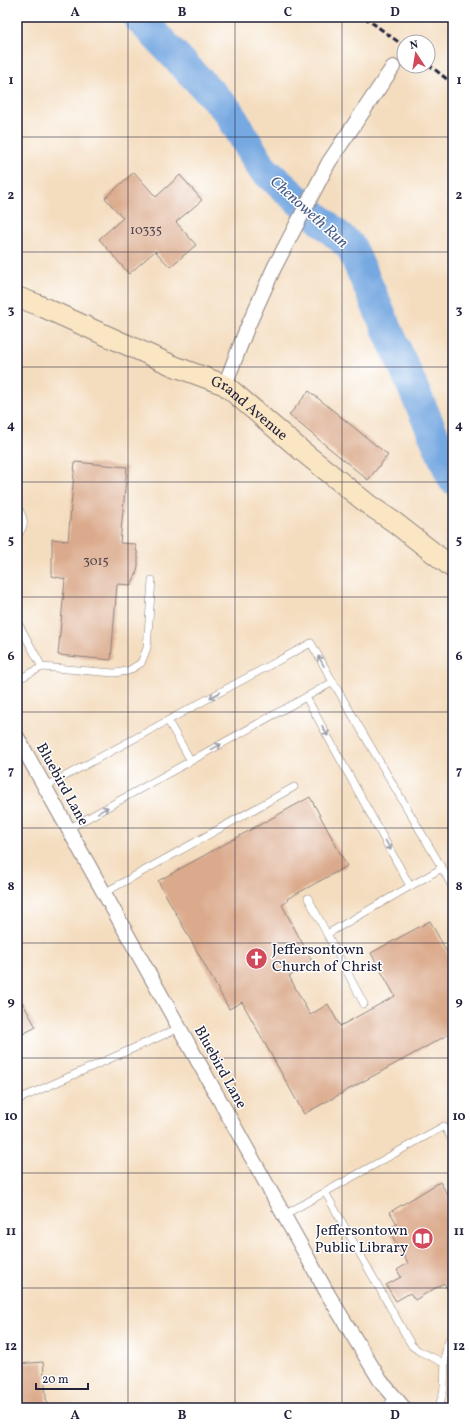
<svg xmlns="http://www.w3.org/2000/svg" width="470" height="1425" viewBox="0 0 470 1425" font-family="Vollkorn,serif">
<rect width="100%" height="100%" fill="#fff"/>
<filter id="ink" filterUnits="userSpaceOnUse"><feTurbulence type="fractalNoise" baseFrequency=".025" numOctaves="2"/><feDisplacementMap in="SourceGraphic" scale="8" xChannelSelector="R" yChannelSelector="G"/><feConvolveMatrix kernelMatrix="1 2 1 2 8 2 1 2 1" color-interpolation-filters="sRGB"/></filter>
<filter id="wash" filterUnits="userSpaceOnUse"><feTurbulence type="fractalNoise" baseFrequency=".012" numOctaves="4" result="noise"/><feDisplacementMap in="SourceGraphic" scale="16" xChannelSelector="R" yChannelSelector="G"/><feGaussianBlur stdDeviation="0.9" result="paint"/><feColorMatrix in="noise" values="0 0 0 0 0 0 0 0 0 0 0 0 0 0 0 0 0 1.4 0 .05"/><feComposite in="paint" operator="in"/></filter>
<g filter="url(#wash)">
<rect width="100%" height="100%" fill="#f4ddbf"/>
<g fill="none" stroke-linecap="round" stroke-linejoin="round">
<!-- river -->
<polyline stroke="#76a8e1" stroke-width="31" points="138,17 228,111 262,168 351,247 453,479"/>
</g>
<g id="blocks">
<!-- building -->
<g fill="#dbaa8c">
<polygon points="134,172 156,197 180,175 202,200 176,222 196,245 170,267 155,251 129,274 99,239 123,218 105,198"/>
<polygon points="309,391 388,455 368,480 289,415"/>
<polygon points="75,462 127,467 120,543 135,544 138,556 138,566 136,575 131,585 117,584 111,660 58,655 65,579 52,576 52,539 68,541"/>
<polygon points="310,797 347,866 287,899 288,901 282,905 313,963 289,976 310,1015 328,1004 340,1026 395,996 371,953 430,921 453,963 453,1032 304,1114 242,1002 229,1009 158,881"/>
<polygon points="17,993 36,1027 17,1037"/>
<polygon points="440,1182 453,1204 453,1299 444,1283 415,1300 410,1293 396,1301 386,1285 401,1277 397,1270 408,1263 388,1229 397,1224 390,1212"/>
<polygon points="43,1362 47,1408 17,1408 17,1364"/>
</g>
</g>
</g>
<g filter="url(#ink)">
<use href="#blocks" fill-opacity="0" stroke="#8b807d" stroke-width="1"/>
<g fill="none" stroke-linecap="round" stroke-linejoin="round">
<defs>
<g id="lane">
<path d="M 17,506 C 24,518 27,524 17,536"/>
<polyline points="17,621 42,667"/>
<polyline points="17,680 42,667 114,673 128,671 141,663 147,648 152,580"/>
<polyline points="306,697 410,886"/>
<polyline points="168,721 191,761"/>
<polyline points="45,787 311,643 333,682 68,829"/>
<polyline points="442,868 453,888"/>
<polyline points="104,893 294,787"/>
<polyline points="308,898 364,1004"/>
<polyline points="327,934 442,868 333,682"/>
<polyline points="17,1100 179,1028"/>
<polyline points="325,1192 412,1346 419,1351 444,1363"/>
<polyline points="284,1215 444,1126 453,1141"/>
<polyline points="386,1408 394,1396"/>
<path d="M 437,1408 C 452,1385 437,1356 453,1333"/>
</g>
<g id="street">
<polyline points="225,385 247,328 274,268 329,162 393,67"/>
<polyline points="17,737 329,1296 380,1380 404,1408"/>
</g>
<g id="secondary">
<path id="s1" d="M 17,297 L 36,304 L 174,366 L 225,385 L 302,451 L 369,505 L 394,522 L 453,568"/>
</g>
</defs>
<!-- lane casing -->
<use href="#lane" stroke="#8b807d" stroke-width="8"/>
<!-- street casing -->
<use href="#street" stroke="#8b807d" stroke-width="16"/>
<!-- secondary casing -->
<use href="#secondary" stroke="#8b807d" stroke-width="22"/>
<!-- lane -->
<use href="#lane" stroke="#fff" stroke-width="7"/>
<!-- street -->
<use href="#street" stroke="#fff" stroke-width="14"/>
<!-- secondary -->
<use href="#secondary" stroke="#fbe6c4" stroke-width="20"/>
<!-- rail -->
<g stroke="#22223b" stroke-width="3" stroke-dasharray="6 3" stroke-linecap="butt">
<polyline points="364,17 404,46"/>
<polyline points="428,64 453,84"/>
</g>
</g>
<!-- one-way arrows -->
<defs><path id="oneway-shaft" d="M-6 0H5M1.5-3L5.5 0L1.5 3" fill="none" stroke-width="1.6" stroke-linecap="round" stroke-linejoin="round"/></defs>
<g stroke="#9c9ca7">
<use href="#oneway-shaft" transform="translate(321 661) rotate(-120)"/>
<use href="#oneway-shaft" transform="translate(215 695) rotate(152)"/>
<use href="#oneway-shaft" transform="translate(325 731) rotate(61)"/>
<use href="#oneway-shaft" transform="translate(216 747) rotate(-29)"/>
<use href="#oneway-shaft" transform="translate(103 810) rotate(-29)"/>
<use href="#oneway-shaft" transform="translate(388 845) rotate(61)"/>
</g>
</g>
<!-- grid -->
<path fill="none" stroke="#22223b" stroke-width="1" stroke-opacity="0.55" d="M 128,17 L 128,1408M 235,17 L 235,1408M 342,17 L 342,1408M 17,137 L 453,137M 17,252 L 453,252M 17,367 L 453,367M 17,482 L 453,482M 17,597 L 453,597M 17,712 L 453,712M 17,828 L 453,828M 17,943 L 453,943M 17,1058 L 453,1058M 17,1173 L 453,1173M 17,1288 L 453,1288"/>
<!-- icons -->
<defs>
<symbol id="church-disc" viewBox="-11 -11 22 22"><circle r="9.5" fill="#d1495b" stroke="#fff"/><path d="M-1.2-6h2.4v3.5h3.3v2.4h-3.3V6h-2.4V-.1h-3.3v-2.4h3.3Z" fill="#fff"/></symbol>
<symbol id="library-disc" viewBox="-11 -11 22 22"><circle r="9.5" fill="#d1495b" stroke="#fff"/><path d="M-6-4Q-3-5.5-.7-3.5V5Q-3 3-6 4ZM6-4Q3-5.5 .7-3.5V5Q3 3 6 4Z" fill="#fff"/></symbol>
</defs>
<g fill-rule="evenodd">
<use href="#church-disc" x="244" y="946" width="25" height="25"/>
<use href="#library-disc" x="410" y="1226" width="25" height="25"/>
</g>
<g text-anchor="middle" stroke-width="3" stroke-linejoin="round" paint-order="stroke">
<!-- number labels -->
<g font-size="13" fill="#50444f">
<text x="146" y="234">10335</text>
<text x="96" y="565">3015</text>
</g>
<!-- street labels -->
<g font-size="15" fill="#22223b" stroke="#fff">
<text dy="5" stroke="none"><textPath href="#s1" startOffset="259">Grand Avenue</textPath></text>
<text transform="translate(63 784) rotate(61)" y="5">Bluebird Lane</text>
<text transform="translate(221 1067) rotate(61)" y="5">Bluebird Lane</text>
</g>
<!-- poi labels -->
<g font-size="15" fill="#22223b" stroke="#fff" text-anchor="start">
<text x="272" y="954">Jeffersontown<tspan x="272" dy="17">Church of Christ</tspan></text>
<text x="408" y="1235" text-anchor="end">Jeffersontown<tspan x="408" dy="17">Public Library</tspan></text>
</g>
<!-- water labels -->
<g font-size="16" font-style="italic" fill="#485e86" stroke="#fff">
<text transform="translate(310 211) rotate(42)" y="6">Chenoweth Run</text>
</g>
</g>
<!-- margin -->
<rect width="470" height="1425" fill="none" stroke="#fff" stroke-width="44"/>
<!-- north arrow -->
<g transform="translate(416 54) rotate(348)"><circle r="19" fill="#ffffff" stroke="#a7a7b1"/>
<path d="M0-3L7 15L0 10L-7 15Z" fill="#d1495b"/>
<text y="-6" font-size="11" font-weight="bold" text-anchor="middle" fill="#22223b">N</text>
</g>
<!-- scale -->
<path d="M36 1383v6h52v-6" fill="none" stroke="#22223b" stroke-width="2"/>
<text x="42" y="1383" font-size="12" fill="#22223b" stroke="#ffffff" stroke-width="3" paint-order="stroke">20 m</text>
<rect x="22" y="22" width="426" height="1381" fill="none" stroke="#22223b" stroke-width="1.5"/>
<g font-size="13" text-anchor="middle" font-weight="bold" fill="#22223b">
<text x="75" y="16">A</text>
<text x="182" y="16">B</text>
<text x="288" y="16">C</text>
<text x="395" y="16">D</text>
<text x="11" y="84">1</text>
<text x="459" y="84">1</text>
<text x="11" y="199">2</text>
<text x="459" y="199">2</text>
<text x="11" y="314">3</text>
<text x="459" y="314">3</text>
<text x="11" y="429">4</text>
<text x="459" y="429">4</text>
<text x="11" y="544">5</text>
<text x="459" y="544">5</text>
<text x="11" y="660">6</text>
<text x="459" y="660">6</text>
<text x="11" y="775">7</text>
<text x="459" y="775">7</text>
<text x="11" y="890">8</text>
<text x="459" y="890">8</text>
<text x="11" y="1005">9</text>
<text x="459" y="1005">9</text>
<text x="11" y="1120">10</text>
<text x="459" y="1120">10</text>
<text x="11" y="1235">11</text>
<text x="459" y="1235">11</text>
<text x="11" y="1350">12</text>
<text x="459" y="1350">12</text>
<text x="75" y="1419">A</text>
<text x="182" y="1419">B</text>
<text x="288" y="1419">C</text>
<text x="395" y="1419">D</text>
</g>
</svg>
